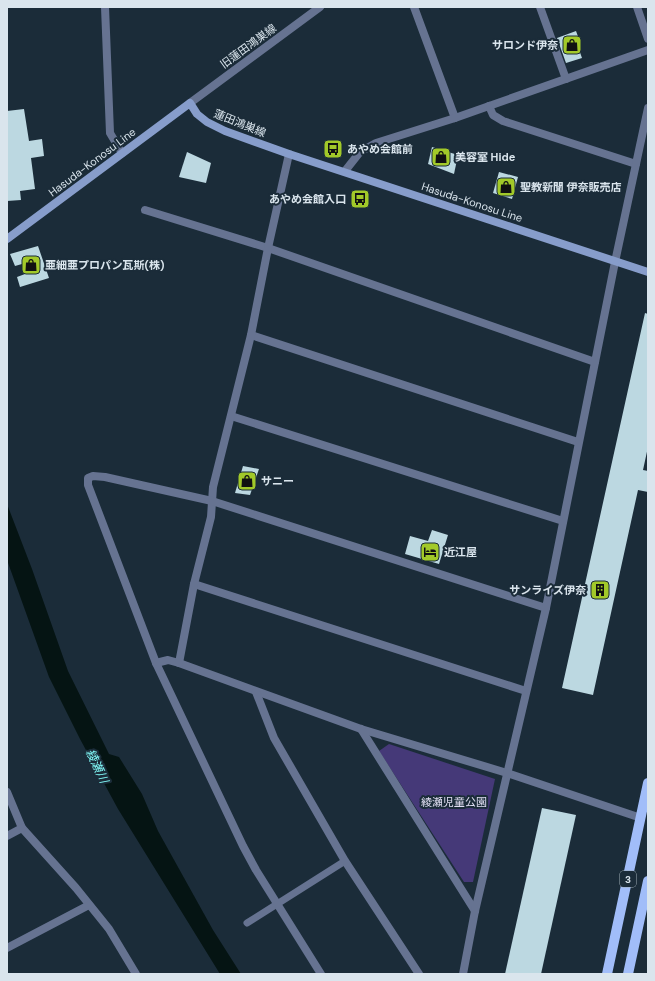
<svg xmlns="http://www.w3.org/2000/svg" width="655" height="981" viewBox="0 0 655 981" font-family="'DM Sans','Noto Sans JP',sans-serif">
<rect width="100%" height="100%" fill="#1b2c39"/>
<!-- green -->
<polygon fill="#453978" points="389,744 495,779 473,882 464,882 379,751"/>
<!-- water -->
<polygon fill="#051413" points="7,504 32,569 68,671 109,754 119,757 142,794 158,831 213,930 241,974 220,974 118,809 80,739 49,677 7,560"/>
<!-- building -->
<g fill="#bcd8e1">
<polygon points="576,31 580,42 577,44 582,58 566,63 557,38"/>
<polygon points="24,109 29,141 42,139 44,156 31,158 35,189 20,191 21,200 7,201 7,111"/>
<polygon points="432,147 458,155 454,174 428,164"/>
<polygon points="187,152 211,163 206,183 179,177"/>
<polygon points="499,172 518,177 512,199 493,193"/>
<polygon points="38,246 49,278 20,287 17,277 25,274 22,264 15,266 10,254"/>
<polygon points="645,313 648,314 648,447 643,470 648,471 648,492 638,490 593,695 562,688"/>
<polygon points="243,466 259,469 250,495 235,493"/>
<polygon points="432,530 448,535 439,564 405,554 410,536 428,541"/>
<polygon points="542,808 576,815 541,974 505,974"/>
</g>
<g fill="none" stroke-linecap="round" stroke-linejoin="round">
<!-- service -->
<polyline stroke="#667391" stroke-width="7" points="247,923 345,861"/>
<!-- minor -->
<g stroke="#667391" stroke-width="8">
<polyline points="105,7 110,133 122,153"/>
<polyline points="414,7 455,118"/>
<polyline points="540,7 566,79"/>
<polyline points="637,7 648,39"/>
<polyline points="489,106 493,115 503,121 636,164"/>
<polyline points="345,171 360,152 376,143 455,118 648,50"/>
<polyline points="145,210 268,248 595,362"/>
<polyline points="251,335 578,442"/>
<polyline points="231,416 563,521"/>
<polyline points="194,584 526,691"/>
<polyline points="156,663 168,660 179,663 361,729 507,773"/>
<polyline points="179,663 194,584 211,517 213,487 251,335 268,248 289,154"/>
<polyline points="256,692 274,738 345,861 419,974"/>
<polyline points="361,729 475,911"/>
<polyline points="7,792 22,828 76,888 109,929 136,974"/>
<polyline points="7,836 22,828"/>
<polyline points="7,948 89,905"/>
<polyline points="321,974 256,870 243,846 156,663 88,485 88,478 93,476 105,477 212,501 546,608"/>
<polyline points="463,974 475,911 546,608 615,262 648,108"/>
</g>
<!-- tertiary -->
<g stroke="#667391" stroke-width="8">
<polyline points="190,103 320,7"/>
<polyline points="507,773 641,818"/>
</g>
<!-- secondary -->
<polyline stroke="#879dcb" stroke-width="8" points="7,239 190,103 197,114 207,122 225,131 289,154 648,272"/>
<!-- primary -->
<g stroke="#a1bdf9" stroke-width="10">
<polyline points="607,974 648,783"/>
<polyline points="628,974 648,881"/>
</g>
</g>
<!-- icons -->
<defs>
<symbol id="shop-square" viewBox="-11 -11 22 22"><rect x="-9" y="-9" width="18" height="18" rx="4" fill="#a2c929" stroke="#1b2c39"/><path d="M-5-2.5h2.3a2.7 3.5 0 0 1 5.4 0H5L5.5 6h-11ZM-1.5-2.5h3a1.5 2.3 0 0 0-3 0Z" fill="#111"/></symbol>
<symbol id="bus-square" viewBox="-11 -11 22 22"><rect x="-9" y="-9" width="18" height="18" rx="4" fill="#a2c929" stroke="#1b2c39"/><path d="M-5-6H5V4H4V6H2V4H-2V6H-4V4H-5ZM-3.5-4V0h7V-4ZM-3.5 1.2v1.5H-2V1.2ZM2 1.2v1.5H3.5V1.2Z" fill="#111"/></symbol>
<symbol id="hotel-square" viewBox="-11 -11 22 22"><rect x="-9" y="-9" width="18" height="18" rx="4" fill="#a2c929" stroke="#1b2c39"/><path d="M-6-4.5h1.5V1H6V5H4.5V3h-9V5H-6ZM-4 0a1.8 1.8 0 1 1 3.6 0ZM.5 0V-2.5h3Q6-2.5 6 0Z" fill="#111"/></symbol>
<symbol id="building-square" viewBox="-11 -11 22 22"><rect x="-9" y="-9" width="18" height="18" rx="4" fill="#a2c929" stroke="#1b2c39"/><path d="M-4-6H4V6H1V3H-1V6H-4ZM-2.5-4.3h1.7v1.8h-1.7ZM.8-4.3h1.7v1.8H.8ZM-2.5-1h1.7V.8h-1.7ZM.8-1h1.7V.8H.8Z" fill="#111"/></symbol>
</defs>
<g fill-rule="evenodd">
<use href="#shop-square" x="561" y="34" width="22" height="22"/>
<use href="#bus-square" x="322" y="138" width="22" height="22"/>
<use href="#shop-square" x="430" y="146" width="22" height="22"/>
<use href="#shop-square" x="495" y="176" width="22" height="22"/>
<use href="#bus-square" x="349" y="188" width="22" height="22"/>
<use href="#shop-square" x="20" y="254" width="22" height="22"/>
<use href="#shop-square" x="236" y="470" width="22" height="22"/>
<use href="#hotel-square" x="419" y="541" width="22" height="22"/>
<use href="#building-square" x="589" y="579" width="22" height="22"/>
</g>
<g text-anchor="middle" stroke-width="4" stroke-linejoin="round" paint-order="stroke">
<!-- shield labels -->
<rect fill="#1b2c39" stroke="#a1aeb7" stroke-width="1" x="620" y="871" width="16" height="16" rx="3"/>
<g font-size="10" font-weight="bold" fill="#dae5ed">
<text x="628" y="883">3</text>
</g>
<!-- poi labels -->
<g font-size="11" font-weight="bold" fill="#dae5ed" stroke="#1b2c39" text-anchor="start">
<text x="558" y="49" text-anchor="end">サロンド伊奈</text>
<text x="347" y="153">あやめ会館前</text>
<text x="455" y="161">美容室 Hide</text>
<text x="520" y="191">聖教新聞 伊奈販売店</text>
<text x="346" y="203" text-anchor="end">あやめ会館入口</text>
<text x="45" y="269">亜細亜プロパン瓦斯(株)</text>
<text x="261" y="485">サニー</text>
<text x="444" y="556">近江屋</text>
<text x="586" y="594" text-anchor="end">サンライズ伊奈</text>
</g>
<!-- street labels -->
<g font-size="11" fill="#dae5ed" stroke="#1b2c39">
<text transform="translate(248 46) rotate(-36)" y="4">旧蓮田鴻巣線</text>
<text transform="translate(240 123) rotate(22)" y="4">蓮田鴻巣線</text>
<text transform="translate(92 162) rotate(-37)" y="4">Hasuda-Konosu Line</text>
<text transform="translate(472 202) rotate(18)" y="4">Hasuda-Konosu Line</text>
</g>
<!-- park labels -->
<g font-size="11" fill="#e0def2" stroke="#1b2c39">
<text x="454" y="806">綾瀬児童公園</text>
</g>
<!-- water labels -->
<g font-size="12" font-style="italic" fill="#82fcfa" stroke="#1b2c39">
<text transform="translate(97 766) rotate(65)" y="4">綾瀬川</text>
</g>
</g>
<!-- border -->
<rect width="655" height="981" fill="none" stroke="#dae5ed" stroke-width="16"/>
</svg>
